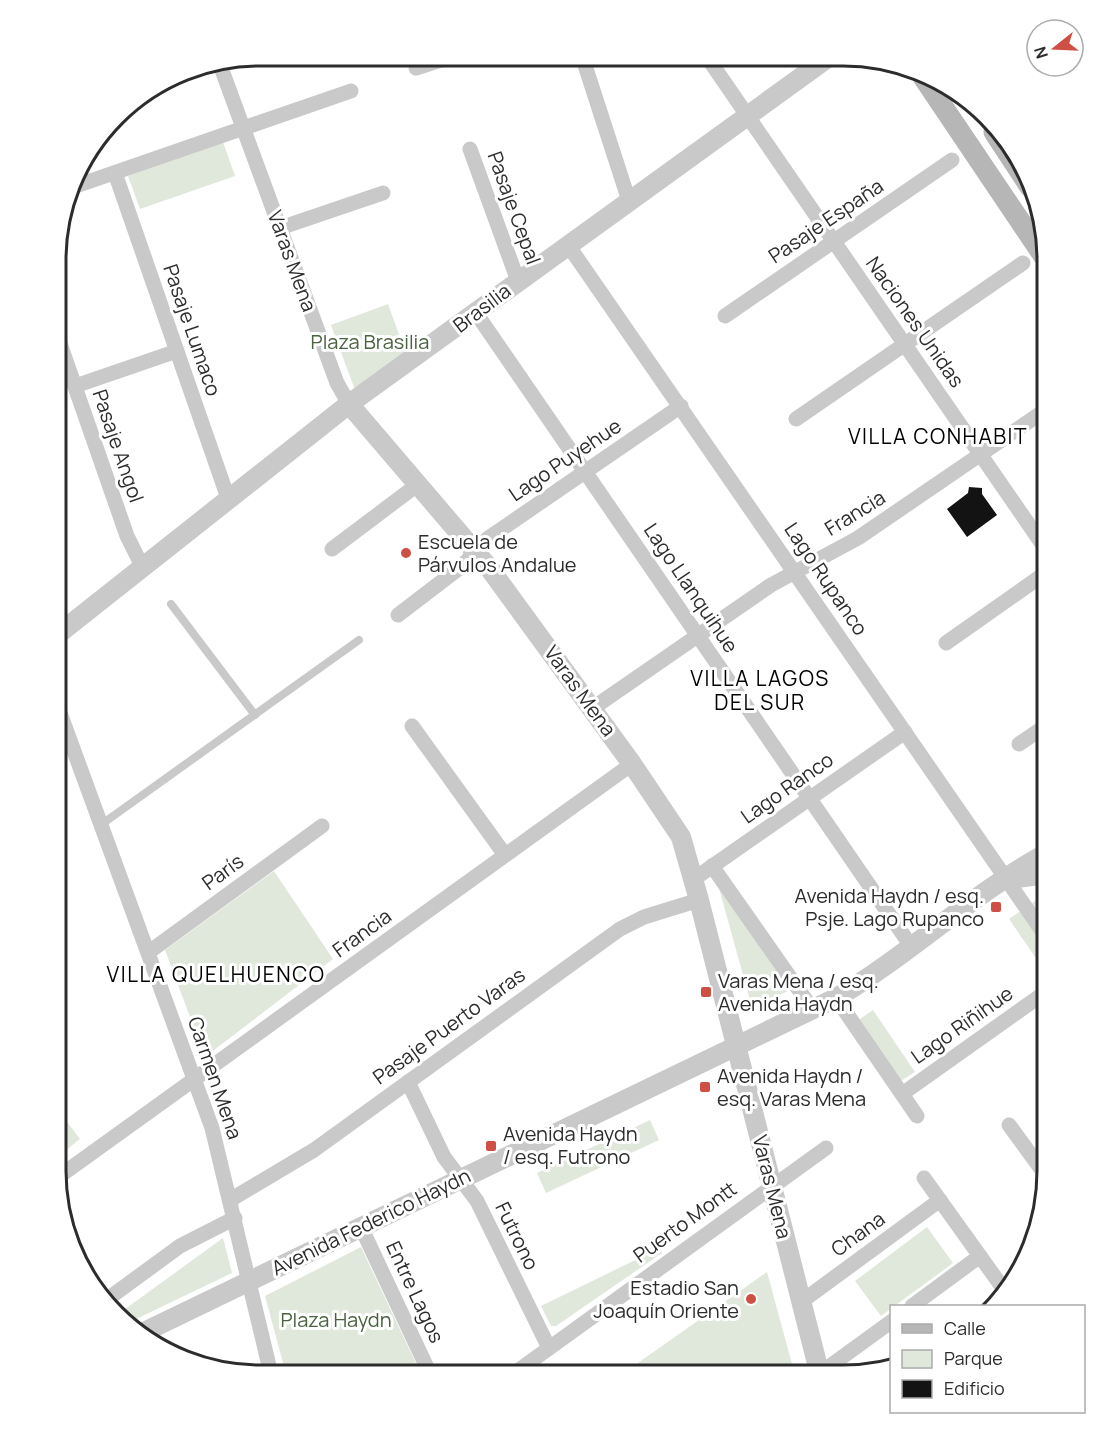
<svg xmlns="http://www.w3.org/2000/svg" width="1103" height="1431" viewBox="0 0 1103 1431" font-family="Manrope,sans-serif">
<rect width="100%" height="100%" fill="#fff"/>
<!-- green -->
<g fill="#e0e8db">
<polygon points="223,142 235,176 140,209 128,176"/>
<polygon points="388,304 406,354 355,390 331,325"/>
<polygon points="274,871 333,959 205,1057 165,950"/>
<polygon points="715,874 795,988 752,1007"/>
<polygon points="1035,901 1047,918 1047,974 1009,919"/>
<polygon points="873,1010 915,1072 899,1082 857,1021"/>
<polygon points="56,1107 80,1139 56,1158"/>
<polygon points="650,1120 659,1140 546,1193 537,1173"/>
<polygon points="927,1227 953,1263 881,1316 855,1281"/>
<polygon points="223,1238 232,1273 130,1322 121,1312"/>
<polygon points="361,1247 421,1374 286,1374 265,1296"/>
<polygon points="660,1248 662,1253 556,1326 551,1326 541,1306"/>
<polygon points="767,1272 795,1375 621,1375"/>
</g>
<!-- building -->
<polygon fill="#131313" points="969,487 982,488 982,494 997,515 967,537 947,509 968,493"/>
<g fill="none" stroke-linecap="round" stroke-linejoin="round">
<!-- service -->
<g stroke="#c9c9c9" stroke-width="8">
<polyline points="171,604 255,715"/>
<polyline points="102,824 359,640"/>
</g>
<!-- minor -->
<g stroke="#c9c9c9" stroke-width="15">
<polyline points="582,56 629,201"/>
<polyline points="707,57 1047,551"/>
<polyline points="219,62 337,383 349,404"/>
<polyline points="416,68 453,56"/>
<polyline points="470,149 518,281"/>
<polyline points="115,173 229,501"/>
<polyline points="73,187 351,91"/>
<polyline points="280,228 383,193"/>
<polyline points="568,245 1047,938"/>
<polyline points="476,313 911,946"/>
<polyline points="725,316 952,160"/>
<polyline points="57,335 127,536 143,568"/>
<polyline points="75,386 177,351"/>
<polyline points="796,419 1023,263"/>
<polyline points="332,549 417,485"/>
<polyline points="398,615 462,566 487,539 681,406"/>
<polyline points="946,643 1047,572"/>
<polyline points="56,702 212,1128 271,1374"/>
<polyline points="593,708 771,585 858,538 1047,409"/>
<polyline points="412,726 505,855"/>
<polyline points="1019,744 1047,725"/>
<polyline points="712,866 813,1010"/>
<polyline points="694,879 905,732"/>
<polyline points="149,952 322,826"/>
<polyline points="836,998 917,1116"/>
<polyline points="408,1082 444,1157 477,1201 549,1348"/>
<polyline points="902,1094 1047,991"/>
<polyline points="1009,1125 1047,1177"/>
<polyline points="57,1178 632,764"/>
<polyline points="924,1178 1005,1291"/>
<polyline points="230,1200 314,1150 620,929 644,917 699,900"/>
<polyline points="361,1227 430,1374"/>
<polyline points="109,1298 180,1246 235,1218"/>
<polyline points="801,1302 940,1200"/>
<polyline points="912,1306 980,1256"/>
<polyline points="819,1374 892,1321"/>
<polyline points="512,1375 826,1148"/>
</g>
<!-- tertiary -->
<g stroke="#c9c9c9" stroke-width="20">
<polyline points="349,404 490,569 632,764 681,837 699,900 820,1375"/>
<polyline points="57,635 349,404 829,57"/>
<polyline points="1010,879 1047,874"/>
<path d="M 140,1334 L 836,998 C 910,954 972,894 1047,853"/>
</g>
<!-- secondary -->
<g stroke="#b6b6b6" stroke-width="21">
<polyline points="923,77 1047,261"/>
<polyline points="994,132 1030,187"/>
</g>
</g>
<!-- markers -->
<g fill="#ce5044" stroke="#fff" stroke-width="2">
<circle cx="406" cy="553" r="6"/>
<rect x="990" y="901" width="12" height="12" rx="3"/>
<rect x="700" y="986" width="12" height="12" rx="3"/>
<rect x="699" y="1081" width="12" height="12" rx="3"/>
<rect x="485" y="1140" width="12" height="12" rx="3"/>
<circle cx="751" cy="1299" r="6"/>
</g>
<g text-anchor="middle" stroke-width="6" stroke-linejoin="round" paint-order="stroke">
<!-- street labels -->
<g font-size="20" fill="#2c2c2c" stroke="#fff">
<text transform="translate(514 208) rotate(70)" y="7">Pasaje Cepal</text>
<text transform="translate(826 221) rotate(-34)" y="7">Pasaje España</text>
<text transform="translate(292 261) rotate(70)" y="7">Varas Mena</text>
<text transform="translate(482 308) rotate(-37)" y="7">Brasilia</text>
<text transform="translate(915 322) rotate(55)" y="7">Naciones Unidas</text>
<text transform="translate(192 330) rotate(71)" y="7">Pasaje Lumaco</text>
<text transform="translate(118 446) rotate(71)" y="7">Pasaje Angol</text>
<text transform="translate(565 460) rotate(-34)" y="7">Lago Puyehue</text>
<text transform="translate(855 513) rotate(-32)" y="7">Francia</text>
<text transform="translate(826 579) rotate(56)" y="7">Lago Rupanco</text>
<text transform="translate(691 588) rotate(56)" y="7">Lago Llanquihue</text>
<text transform="translate(580 691) rotate(54)" y="7">Varas Mena</text>
<text transform="translate(787 788) rotate(-35)" y="7">Lago Ranco</text>
<text transform="translate(223 872) rotate(-36)" y="7">París</text>
<text transform="translate(362 933) rotate(-36)" y="7">Francia</text>
<text transform="translate(962 1025) rotate(-35)" y="7">Lago Riñihue</text>
<text transform="translate(449 1026) rotate(-36)" y="7">Pasaje Puerto Varas</text>
<text transform="translate(215 1078) rotate(71)" y="7">Carmen Mena</text>
<text transform="translate(772 1187) rotate(76)" y="7">Varas Mena</text>
<text transform="translate(371 1222) rotate(-26)" y="7">Avenida Federico Haydn</text>
<text transform="translate(685 1222) rotate(-36)" y="7">Puerto Montt</text>
<text transform="translate(858 1234) rotate(-36)" y="7">Chana</text>
<text transform="translate(517 1236) rotate(64)" y="7">Futrono</text>
<text transform="translate(415 1292) rotate(65)" y="7">Entre Lagos</text>
</g>
<!-- park labels -->
<g font-size="20" fill="#4a6240" stroke="#fff">
<text x="370" y="349">Plaza Brasilia</text>
<text x="336" y="1327">Plaza Haydn</text>
</g>
<!-- poi labels -->
<g font-size="20" fill="#2c2c2c" stroke="#fff" text-anchor="start">
<text x="418" y="549">Escuela de<tspan x="418" dy="23">Párvulos Andalue</tspan></text>
<text x="984" y="903" text-anchor="end">Avenida Haydn / esq.<tspan x="984" dy="23">Psje. Lago Rupanco</tspan></text>
<text x="718" y="988">Varas Mena / esq.<tspan x="718" dy="23">Avenida Haydn</tspan></text>
<text x="717" y="1083">Avenida Haydn /<tspan x="717" dy="23">esq. Varas Mena</tspan></text>
<text x="503" y="1141">Avenida Haydn<tspan x="503" dy="23">/ esq. Futrono</tspan></text>
<text x="739" y="1295" text-anchor="end">Estadio San<tspan x="739" dy="23">Joaquín Oriente</tspan></text>
</g>
<!-- neighbourhood labels -->
<g font-size="21" letter-spacing="1.5" fill="#000" stroke="#fff">
<text x="938" y="444">VILLA CONHABIT</text>
<text x="760" y="686">VILLA LAGOS<tspan x="760" dy="24">DEL SUR</tspan></text>
<text x="216" y="982">VILLA QUELHUENCO</text>
</g>
</g>
<!-- crop -->
<path d="M0 0H1103V1431H0ZM260 66H843A194 194 0 0 1 1037 260V1171A194 194 0 0 1 843 1365H260A194 194 0 0 1 66 1171V260A194 194 0 0 1 260 66Z" fill="#fff" fill-rule="evenodd"/>
<path fill="none" stroke="#2c2c2c" stroke-width="3" d="M260 66H843A194 194 0 0 1 1037 260V1171A194 194 0 0 1 843 1365H260A194 194 0 0 1 66 1171V260A194 194 0 0 1 260 66Z"/>
<!-- legend -->
<rect x="890" y="1305" width="195" height="108" fill="#ffffff" stroke="#ababab" stroke-width="1.5"/>
<rect x="902" y="1324" width="30" height="9" fill="#b6b6b6" stroke="#ababab" stroke-width="1.5"/>
<text x="944" y="1335" font-size="18" fill="#2c2c2c">Calle</text>
<rect x="902" y="1350" width="30" height="18" fill="#e0e8db" stroke="#ababab" stroke-width="1.5"/>
<text x="944" y="1365" font-size="18" fill="#2c2c2c">Parque</text>
<rect x="902" y="1380" width="30" height="18" fill="#131313" stroke="#ababab" stroke-width="1.5"/>
<text x="944" y="1395" font-size="18" fill="#2c2c2c">Edificio</text>
<!-- north arrow -->
<g transform="translate(1055 48) rotate(252)"><circle r="28" fill="#ffffff" stroke="#ababab" stroke-width="1.5"/>
<path d="M0-4.5L10 22L0 15L-10 22Z" fill="#ce5044"/>
<text y="-9" font-size="16" font-weight="bold" text-anchor="middle" fill="#2c2c2c">N</text>
</g>
</svg>
